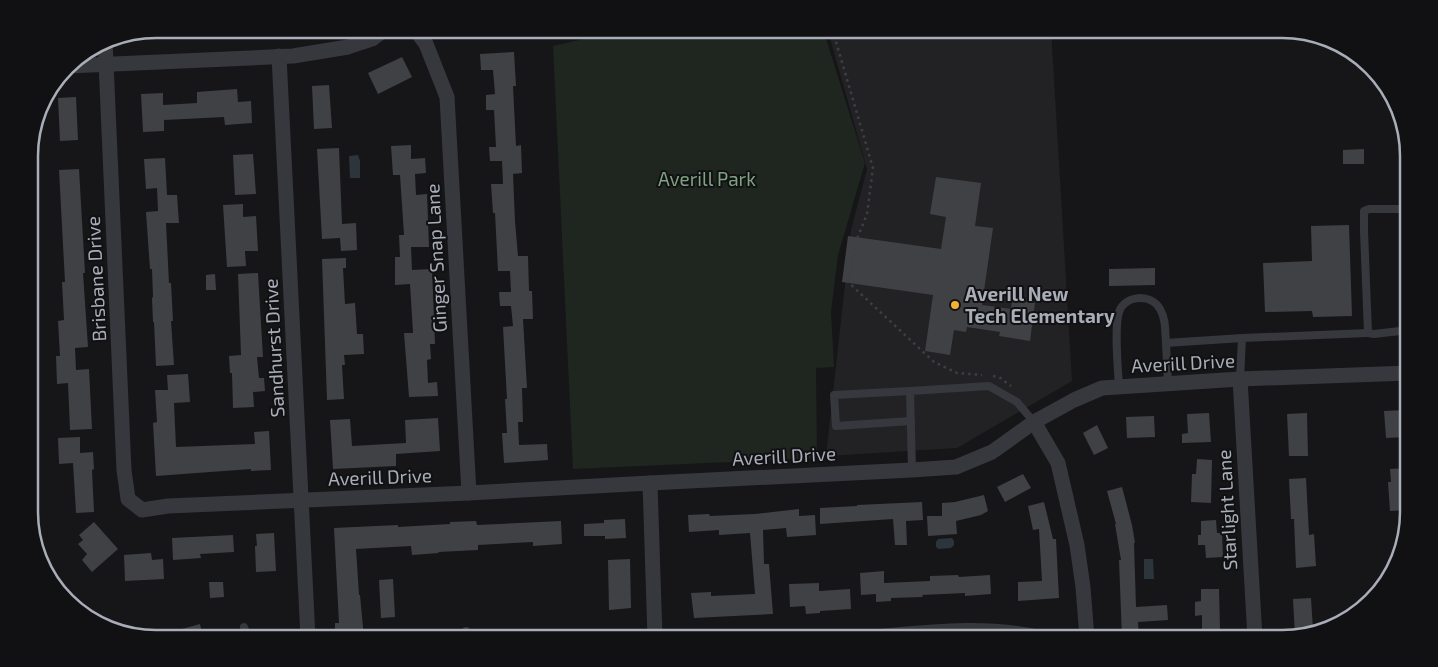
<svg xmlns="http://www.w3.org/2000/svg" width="1438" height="667" viewBox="0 0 1438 667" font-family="'Exo 2',sans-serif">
<rect width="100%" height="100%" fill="#161618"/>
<!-- built -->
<polygon fill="#222225" points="924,29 1051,29 1072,381 957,448 826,456 851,230 867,169 828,31"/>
<!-- green -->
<polygon fill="#1e261f" points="627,29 823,29 865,163 838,255 831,312 834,367 816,368 817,458 573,469 553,46"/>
<!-- water -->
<g fill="#2c353c">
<polygon points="358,155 360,161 360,178 350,178 349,156"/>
<polygon points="952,538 954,541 954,545 951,548 939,549 936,547 936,542 938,539"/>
<polygon points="1144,559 1153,559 1154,579 1144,579"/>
</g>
<!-- building -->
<g fill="#404145">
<polygon points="514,52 516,86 513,86 516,146 521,145 522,173 513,174 515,221 518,256 528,256 529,291 532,291 533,319 523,319 527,388 522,388 523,422 518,422 519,445 547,444 548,460 504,463 502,433 507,433 505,399 507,399 503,327 513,326 511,306 500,306 499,292 511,292 510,271 498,271 495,213 493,213 491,184 503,184 502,161 490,161 489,147 496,147 494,110 486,110 486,95 495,94 493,70 481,70 480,54"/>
<polygon points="402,57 412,77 378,94 368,73"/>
<polygon points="329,85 332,128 314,129 312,86"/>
<polygon points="237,89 238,102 251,101 252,123 225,125 224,117 164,120 164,131 143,132 141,94 163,93 163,105 197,103 197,92"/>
<polygon points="76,97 78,140 60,141 58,98"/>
<polygon points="411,145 411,159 425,158 426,173 415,174 416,195 427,194 429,247 411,247 412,270 432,269 435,344 430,344 431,359 427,360 428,383 437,382 438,396 409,397 404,333 413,333 410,284 395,285 395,257 400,257 399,235 404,235 400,175 393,175 391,146"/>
<polygon points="339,148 342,224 356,223 357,250 341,251 340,238 322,239 317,149"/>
<polygon points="1364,149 1364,164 1343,164 1343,150"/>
<polygon points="253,154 256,194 235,195 233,155"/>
<polygon points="165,158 167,195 177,195 179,223 166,223 169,283 171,283 173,321 171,321 174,365 156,366 154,322 153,322 152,298 153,297 152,269 150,269 146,212 158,211 157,188 146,189 144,159"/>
<polygon points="79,169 85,273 83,273 88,347 75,348 76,370 89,369 92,429 70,430 68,383 57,384 56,356 60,356 58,321 64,320 62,282 65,282 59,170"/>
<polygon points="936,177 981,183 975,226 993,228 982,305 1011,309 1012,300 1035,303 1030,341 999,336 1000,332 967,327 966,332 954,330 950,355 925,351 933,295 842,282 848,236 941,249 946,217 930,214"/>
<polygon points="243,204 243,217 256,216 258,251 245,251 246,266 227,267 223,205"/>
<polygon points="1349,225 1352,316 1313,317 1312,311 1265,312 1263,263 1312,261 1311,226"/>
<polygon points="346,258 346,268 343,268 345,304 355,303 357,334 363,334 364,354 344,355 345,365 342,365 344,399 327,400 322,259"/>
<polygon points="1155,268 1155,285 1109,286 1109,269"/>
<polygon points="258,273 263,357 257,357 259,378 264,378 265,391 253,392 254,407 233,408 232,373 230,373 229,356 241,355 238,274"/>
<polygon points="215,274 216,290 206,290 206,275"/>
<polygon points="188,374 190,402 174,403 176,447 255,444 254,432 269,431 271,470 251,471 251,469 156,476 153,423 157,422 155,390 168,390 167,375"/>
<polygon points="1405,410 1407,437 1386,438 1384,411"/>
<polygon points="1209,413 1211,442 1182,443 1182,434 1188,433 1187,414"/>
<polygon points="1307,413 1308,456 1289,456 1287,414"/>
<polygon points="1154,416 1155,437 1127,438 1126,417"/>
<polygon points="438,418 440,451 396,454 396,466 333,469 330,420 350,419 352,446 406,443 405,420"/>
<polygon points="1097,425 1108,448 1094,455 1083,433"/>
<polygon points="80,437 80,453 93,452 94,469 92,470 94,512 76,513 73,463 59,464 58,438"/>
<polygon points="1197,459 1212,460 1211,503 1191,502 1192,474 1196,474"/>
<polygon points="1408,468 1409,510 1390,511 1388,482 1391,482 1390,469"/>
<polygon points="1023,474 1031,488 1005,502 997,487"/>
<polygon points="1306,478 1309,535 1314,534 1316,566 1296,568 1294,519 1291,519 1289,479"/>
<polygon points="1122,487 1132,525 1135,543 1134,543 1136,607 1167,605 1168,620 1138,622 1139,638 1122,638 1119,560 1121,560 1115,524 1116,524 1107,491"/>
<polygon points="984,495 988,511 981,515 956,521 957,534 928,536 927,516 942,516 942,503 955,502"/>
<polygon points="922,502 923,520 906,521 907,545 895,545 893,519 820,524 820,508 857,506 857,505"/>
<polygon points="1044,502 1053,539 1056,539 1059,598 1018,601 1018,582 1042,581 1039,529 1033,530 1028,506"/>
<polygon points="799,509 799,516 815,515 816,535 787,537 786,528 763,530 764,564 769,564 773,614 694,618 691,593 711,592 711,596 755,594 750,533 719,535 719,530 689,532 688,515 709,514 710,516 755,514"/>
<polygon points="625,519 626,538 605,539 605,536 584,536 584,524 604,523 604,520"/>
<polygon points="1216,520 1217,533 1222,533 1223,557 1206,558 1205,545 1198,545 1198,535 1201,535 1201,521"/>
<polygon points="476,521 477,525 561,521 562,544 533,546 533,542 478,545 478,550 438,552 439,553 412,555 411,546 356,549 359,595 360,595 364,638 335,638 335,623 339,623 334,528 398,525 398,527 450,524 450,522"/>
<polygon points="94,522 118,549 92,572 82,560 87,554 78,544 83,540 79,535"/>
<polygon points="274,533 276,571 256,572 255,546 257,546 256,534"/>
<polygon points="233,535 234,552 200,554 201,558 173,560 172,538"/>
<polygon points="151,553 152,560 163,559 164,579 125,581 124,555"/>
<polygon points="630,559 631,608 609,610 608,560"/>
<polygon points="884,571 884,583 930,581 930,576 958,575 959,577 990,575 991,594 965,596 965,593 922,595 923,597 891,598 891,601 876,602 876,594 861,595 860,573"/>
<polygon points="393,579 395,617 381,618 379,580"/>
<polygon points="209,582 223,582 224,597 210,598"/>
<polygon points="819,583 819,591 850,589 851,609 820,611 820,613 806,614 805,606 790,607 789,584"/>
<polygon points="1201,589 1219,589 1220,629 1202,629 1202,615 1195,616 1195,602 1201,601"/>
<polygon points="1311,598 1313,630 1295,636 1293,599"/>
<polygon points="200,624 203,638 185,638 182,629"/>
</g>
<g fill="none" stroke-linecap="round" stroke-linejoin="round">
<!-- path -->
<g stroke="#3d3f44" stroke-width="2.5" stroke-dasharray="2.5 4" stroke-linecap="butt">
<polyline points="834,29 834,35 873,168 867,214 857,239 848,282 934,362 957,373 982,375"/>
<polyline points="993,376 999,377 1011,386"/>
</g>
<!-- service -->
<g stroke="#37383d" stroke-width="8">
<polyline points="1408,209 1369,209 1364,211 1364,231 1368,333 1374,334 1409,330"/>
<polyline points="1240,379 1242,338 1368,333"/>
<polyline points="1168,384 1166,343 1242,338"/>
<path d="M 1119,387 C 1118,368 1114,328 1119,312 C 1125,295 1151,293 1160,309 C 1166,319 1165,331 1166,343"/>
<polyline points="910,391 834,395 836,426 911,421"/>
<polyline points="912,470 910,391 989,386 1017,402 1034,422"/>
<polyline points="244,627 248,638"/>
<polyline points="466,631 466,638"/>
</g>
<!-- minor -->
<g stroke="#37383d" stroke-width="15">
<polyline points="415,29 426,44 447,97 469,493"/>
<polyline points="105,40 124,470 128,499 142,510 168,506 469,493 650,483 912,470 956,467 992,452 1034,422 1074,400 1102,388 1240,379 1409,373"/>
<polyline points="279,56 308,638"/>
<polyline points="68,66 293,56 348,47 372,39 385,29"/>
<polyline points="1240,379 1255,638"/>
<polyline points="1034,422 1058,463 1077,545 1083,587 1087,638"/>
<polyline points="650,483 655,638"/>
<path d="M 863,638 C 922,633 983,624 1042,638"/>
</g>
</g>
<!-- markers -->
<circle fill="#f2b134" stroke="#111113" stroke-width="2" cx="955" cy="305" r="5"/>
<g text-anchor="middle" stroke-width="4" stroke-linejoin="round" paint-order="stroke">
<!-- park labels -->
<g font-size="19" fill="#7fa381" stroke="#111113">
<text x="707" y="186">Averill Park</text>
</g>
<!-- street labels -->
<g font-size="19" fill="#a8adb8" stroke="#111113">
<text transform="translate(436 258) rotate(-93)" y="7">Ginger Snap Lane</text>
<text transform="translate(96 279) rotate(-93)" y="7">Brisbane Drive</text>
<text transform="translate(274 348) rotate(-93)" y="7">Sandhurst Drive</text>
<text transform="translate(1183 363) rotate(-3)" y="7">Averill Drive</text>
<text transform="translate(784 456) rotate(-3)" y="7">Averill Drive</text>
<text transform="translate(380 477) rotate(-2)" y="7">Averill Drive</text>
<text transform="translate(1227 510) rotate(-93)" y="7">Starlight Lane</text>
</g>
<!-- poi labels -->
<g font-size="19" font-weight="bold" fill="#a8adb8" stroke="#111113" text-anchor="start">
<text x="965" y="301">Averill New<tspan x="965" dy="22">Tech Elementary</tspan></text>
</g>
</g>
<!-- crop -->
<path d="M0 0H1438V667H0ZM156 38H1282A118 118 0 0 1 1400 156V512A118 118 0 0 1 1282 630H156A118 118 0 0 1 38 512V156A118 118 0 0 1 156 38Z" fill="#111113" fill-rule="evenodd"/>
<path fill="none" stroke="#a8adb8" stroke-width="2.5" d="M156 38H1282A118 118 0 0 1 1400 156V512A118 118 0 0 1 1282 630H156A118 118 0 0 1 38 512V156A118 118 0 0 1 156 38Z"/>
</svg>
